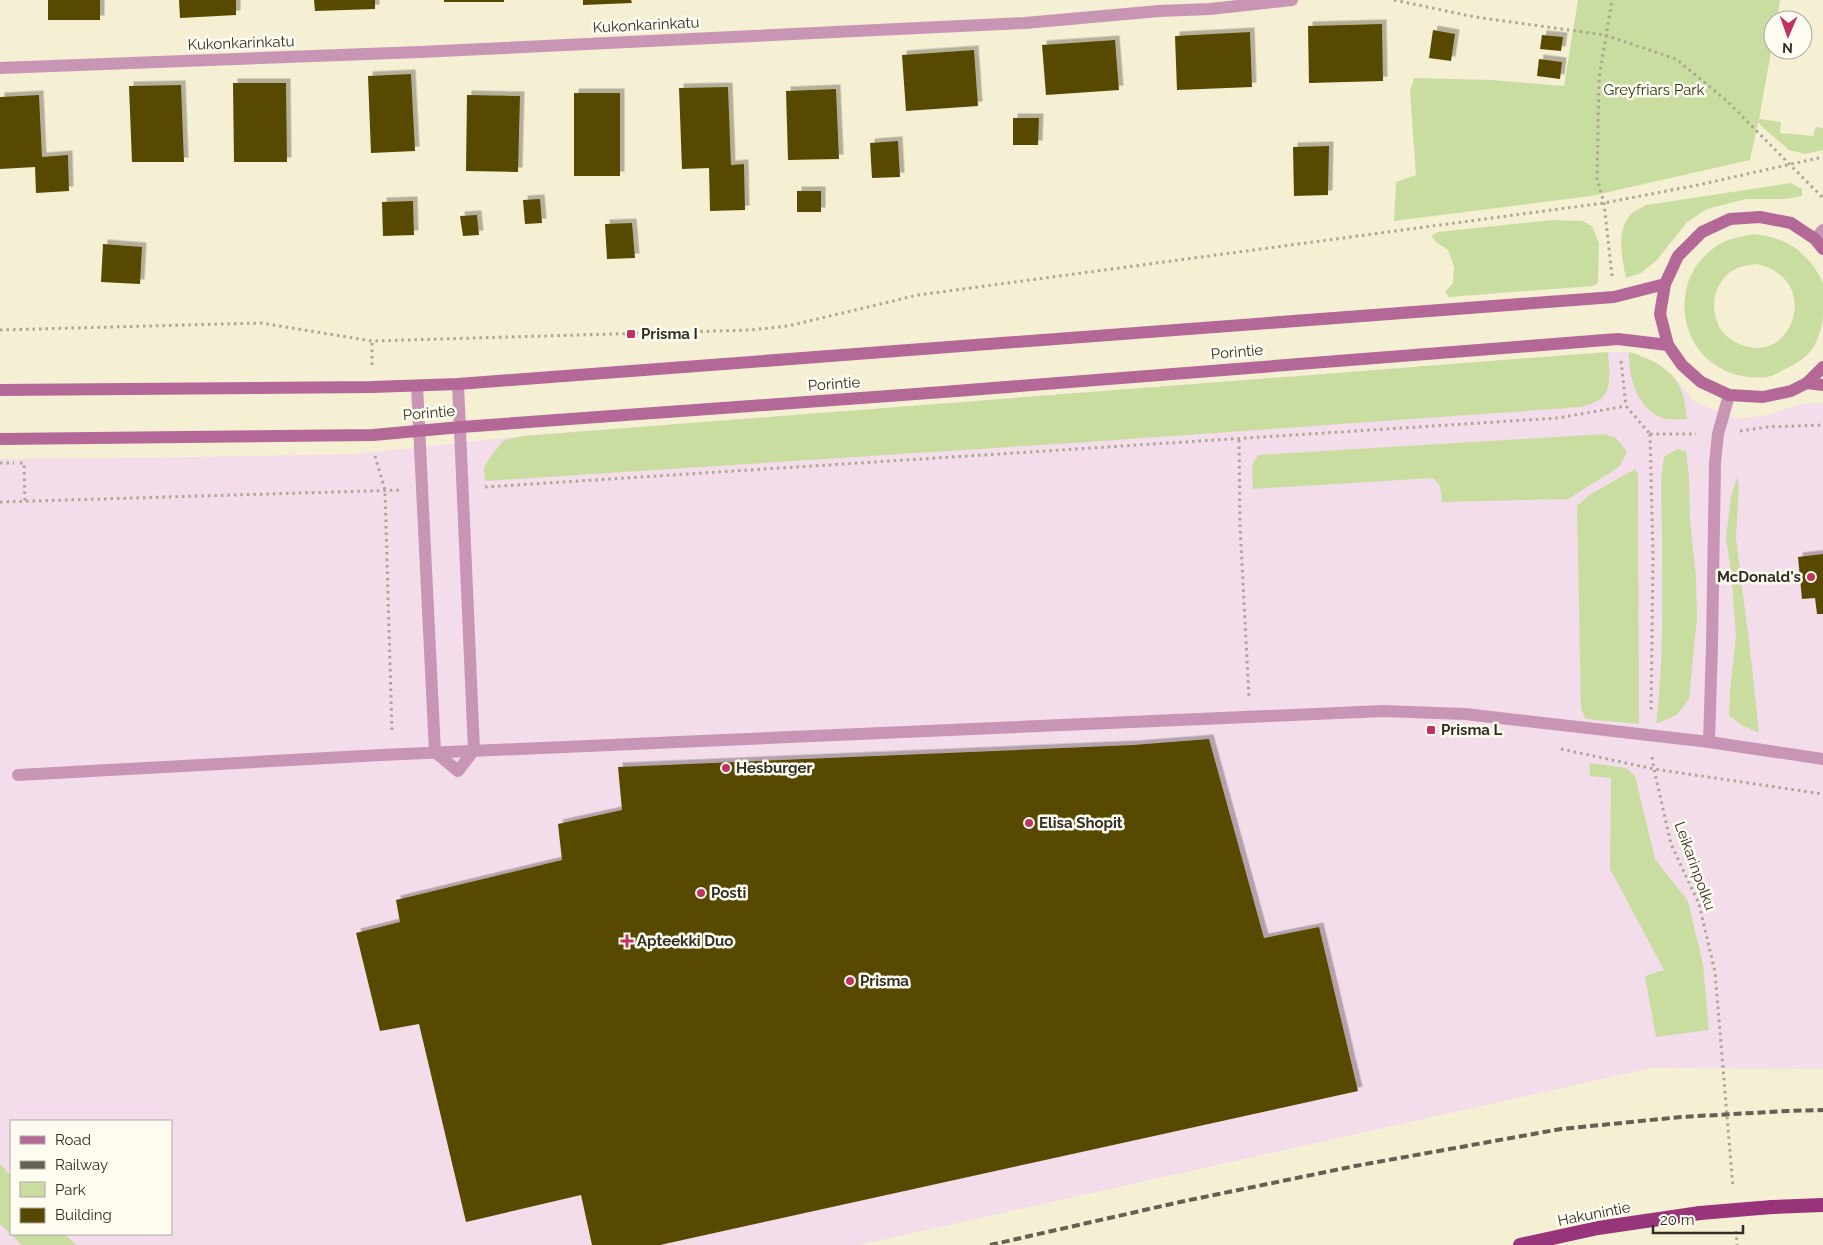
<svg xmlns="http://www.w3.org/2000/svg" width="1823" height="1245" viewBox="0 0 1823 1245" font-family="Raleway,sans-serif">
<defs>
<filter id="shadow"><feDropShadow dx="4.5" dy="-4.5" stdDeviation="0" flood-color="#0004"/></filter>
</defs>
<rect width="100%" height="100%" fill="#f5efd4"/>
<!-- commercial -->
<path fill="#f4ddea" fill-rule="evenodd" d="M 1608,352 L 1629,352 L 1656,362 L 1676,379 L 1695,402 L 1737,419 L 1769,415 L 1800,404 L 1823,403 L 1823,1069 L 1651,1068 L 859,1245 L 0,1245 L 0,459 L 143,458 L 355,454 L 523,436 ZM 11,1121 L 171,1121 L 171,1234 L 11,1234 Z"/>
<!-- green -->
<g fill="#cadda1" fill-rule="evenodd">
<polygon points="1578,0 1780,0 1777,20 1773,20 1773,41 1759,119 1781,122 1780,133 1813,136 1816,127 1823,128 1823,150 1805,154 1789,150 1758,123 1750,160 1591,196 1394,221 1396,182 1416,175 1410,92 1414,78 1492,80 1564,86"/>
<path d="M 1791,183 L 1802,189 L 1802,196 L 1785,199 L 1746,199 L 1707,209 L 1687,222 L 1657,260 L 1641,273 L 1626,278 C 1622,257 1615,230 1632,213 C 1636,210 1642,208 1646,205 Z"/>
<polygon points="1552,220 1582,221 1592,226 1599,243 1598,283 1593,286 1449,297 1445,292 1453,283 1454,267 1448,250 1436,242 1431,236 1438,232"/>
<path d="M 1754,234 C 1780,237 1799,246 1814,267 C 1818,273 1821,277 1823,284 C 1823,290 1823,297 1823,303 C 1823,319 1823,325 1817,340 C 1812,354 1798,363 1785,369 C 1779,372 1773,376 1767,377 C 1712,383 1672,336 1688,283 C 1693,268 1704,254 1718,245 C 1728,238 1742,237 1754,234 ZM 1756,264 C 1823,278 1793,365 1742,345 C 1734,342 1726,337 1721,330 C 1710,312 1712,288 1728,274 C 1736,267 1746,265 1756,264 Z"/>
<path d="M 1608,352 C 1609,368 1614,393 1597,401 C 1592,404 1586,405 1581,407 L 1087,442 L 485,481 L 484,468 L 490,457 L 504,440 L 523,436 Z"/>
<path d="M 1629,352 C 1652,359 1676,370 1683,395 C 1685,403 1686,412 1687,419 C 1680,419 1673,420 1667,419 C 1638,414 1628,376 1629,352 Z"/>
<polygon points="1605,434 1616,438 1627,452 1619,467 1568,499 1442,502 1440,486 1433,478 1253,489 1252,465 1258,455"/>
<path d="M 1677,449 L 1686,451 L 1689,477 L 1690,521 L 1696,577 L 1697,618 L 1689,699 L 1677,715 L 1656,724 C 1664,663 1662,599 1662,537 C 1662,510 1659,484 1664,457 Z"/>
<polygon points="1635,469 1638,474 1639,724 1586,719 1581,709 1577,506 1589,495"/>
<polygon points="1737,477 1739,486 1736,538 1752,666 1759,733 1745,727 1729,716 1730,691 1736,636 1732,581 1726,537 1731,496"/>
<polygon points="1589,763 1626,768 1635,776 1655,859 1688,901 1703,964 1709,1030 1656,1037 1645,976 1664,970 1610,869 1611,778 1590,776"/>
<polygon points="0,1164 11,1176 11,1234 65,1234 76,1245 22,1245 0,1224"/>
</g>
<!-- building -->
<g fill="#584900" filter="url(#shadow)">
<rect x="48" y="0" width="52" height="20"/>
<polygon points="179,0 236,0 236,15 180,18"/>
<polygon points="314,0 375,0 375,9 315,11"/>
<rect x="444" y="0" width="60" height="2"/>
<polygon points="583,0 631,0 632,3 583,5"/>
<polygon points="1382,24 1383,81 1309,83 1308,26"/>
<polygon points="1433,30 1455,34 1451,61 1429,58"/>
<polygon points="1250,32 1252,87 1177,90 1175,36"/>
<polygon points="1542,35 1563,37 1561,51 1540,49"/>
<polygon points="1115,40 1119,90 1046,95 1042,45"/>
<polygon points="974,50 978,106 906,111 902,55"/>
<polygon points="1539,59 1562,62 1560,79 1537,76"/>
<polygon points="411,74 415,151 371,153 368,76"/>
<polygon points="233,83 286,83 287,162 234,162"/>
<polygon points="181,85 184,162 132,162 129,86"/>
<polygon points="728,87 731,165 744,164 745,210 710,211 709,168 682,169 679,88"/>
<polygon points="836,89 839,159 788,160 786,91"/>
<rect x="574" y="93" width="46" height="83"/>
<polygon points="39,95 42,157 68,155 69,191 36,193 35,167 0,169 0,97"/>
<polygon points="467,95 520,96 518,172 466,171"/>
<polygon points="1013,118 1039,118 1038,145 1013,145"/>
<polygon points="898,141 900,177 872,178 870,143"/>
<polygon points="1329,146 1328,195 1294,196 1293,147"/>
<rect x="797" y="191" width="24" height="21"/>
<polygon points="540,199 542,223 525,224 523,200"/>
<polygon points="413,201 414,235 383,236 382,202"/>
<polygon points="477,215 479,235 463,236 460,216"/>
<polygon points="632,223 635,258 607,259 605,224"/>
<polygon points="103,244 142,247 140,284 101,282"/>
<polygon points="1823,554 1823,614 1817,614 1815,598 1802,599 1798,557"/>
<polygon points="1209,739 1264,938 1319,927 1358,1091 660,1245 592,1245 581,1195 466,1222 419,1024 380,1031 356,933 400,922 396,900 562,860 558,824 622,810 618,767 1133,745"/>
</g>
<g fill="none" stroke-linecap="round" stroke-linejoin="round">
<!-- path -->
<g stroke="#aca793" stroke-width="3" stroke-dasharray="2.5 4" stroke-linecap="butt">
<polyline points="1394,0 1475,17 1605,35 1676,59 1727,101 1823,198"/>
<polyline points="1612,276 1604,203 1597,178 1599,78 1612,0"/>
<polyline points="0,330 261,323 372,341 750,330 788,326 918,295 1604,203 1698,185 1823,157"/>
<polyline points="1621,361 1626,406 1650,434"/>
<polyline points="372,365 372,341"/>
<polyline points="1740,431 1768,427 1823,425"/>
<polyline points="1650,434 1653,558 1651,713"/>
<polyline points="1650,434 1696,434"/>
<polyline points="1239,440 1240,526 1249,697"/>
<polyline points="375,456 385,490 392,733"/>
<polyline points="0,463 14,463"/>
<polyline points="20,463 24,463 25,502"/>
<polyline points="485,487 1558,418 1626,406"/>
<polyline points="0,502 401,490"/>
<polyline points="1561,749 1654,769 1823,794"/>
<polyline points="1652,757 1654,769 1671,844 1699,904 1715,972 1733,1188"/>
<polyline points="1736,1231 1737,1245"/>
</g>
<!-- service -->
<g stroke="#c995b5" stroke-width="12">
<polyline points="417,386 435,752 458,771 474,750 458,384"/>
<polyline points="1709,742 1712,646 1715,463 1718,434 1729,395"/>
<polyline points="18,775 381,755 1383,711 1465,714 1709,742 1823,759"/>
</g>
<!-- minor -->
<g stroke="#c995b5" stroke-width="12">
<polyline points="0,68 420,52 1025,23 1159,11 1210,9 1292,0"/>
<polyline points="1815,239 1823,230"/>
</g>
<!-- secondary -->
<g stroke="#b36898" stroke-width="12">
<polyline points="1823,249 1815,239 1791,223 1760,217 1730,219 1702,232 1678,256 1665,284 1660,314 1668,345 1682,365 1701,382 1729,395 1763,397 1791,391 1807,383 1823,367"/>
<polyline points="1807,383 1823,385"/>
<polyline points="0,390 372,387 458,384 1614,297 1665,284"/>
<polyline points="0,439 373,435 461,427 943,392 1618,339 1668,345"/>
</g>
<!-- trunk -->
<g stroke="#98347a" stroke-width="14">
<polyline points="1772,1207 1823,1205"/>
<polyline points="1520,1245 1598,1228 1700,1213"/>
</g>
<!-- rail -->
<polyline stroke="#646153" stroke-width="4" stroke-dasharray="8 4" stroke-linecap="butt" points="990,1245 1180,1202 1355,1166 1561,1129 1681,1117 1787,1111 1823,1110"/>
<!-- trunk-bridge -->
<polyline stroke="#98347a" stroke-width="14" points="1700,1213 1772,1207"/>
</g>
<!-- markers -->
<g fill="#c03261" stroke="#fefcf1" stroke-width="2">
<rect x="626" y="329" width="10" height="10" rx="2.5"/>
<circle cx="1811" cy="577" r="5"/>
<rect x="1426" y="725" width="10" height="10" rx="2.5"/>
<circle cx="726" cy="768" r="5"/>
<circle cx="1029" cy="823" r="5"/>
<circle cx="701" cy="893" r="5"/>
<path d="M624.5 933.5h5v5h5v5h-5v5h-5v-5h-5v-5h5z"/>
<circle cx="850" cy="981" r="5"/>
</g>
<g text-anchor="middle" stroke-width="5" stroke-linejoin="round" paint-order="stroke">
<!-- street labels -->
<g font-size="15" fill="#312f25" stroke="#fefcf1">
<text transform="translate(646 25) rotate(-3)" y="5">Kukonkarinkatu</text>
<text transform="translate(241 43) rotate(-2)" y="5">Kukonkarinkatu</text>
<text transform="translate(1237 352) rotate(-5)" y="5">Porintie</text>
<text transform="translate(834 384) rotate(-4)" y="5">Porintie</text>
<text transform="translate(429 413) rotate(-5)" y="5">Porintie</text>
<text transform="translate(1695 866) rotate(70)" y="5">Leikarinpolku</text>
<text transform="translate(1594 1214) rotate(-11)" y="5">Hakunintie</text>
</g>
<!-- park labels -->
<g font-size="15" fill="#2c3513" stroke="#fefcf1">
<text x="1654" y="95">Greyfriars Park</text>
</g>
<!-- poi labels -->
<g font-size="15" font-weight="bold" fill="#312f25" stroke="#fefcf1" text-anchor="start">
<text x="641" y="339">Prisma I</text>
<text x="1801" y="582" text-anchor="end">McDonald's</text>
<text x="1441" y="735">Prisma L</text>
<text x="736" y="773">Hesburger</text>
<text x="1039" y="828">Elisa Shopit</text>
<text x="711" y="898">Posti</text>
<text x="637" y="946">Apteekki Duo</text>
<text x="860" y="986">Prisma</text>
</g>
</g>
<!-- legend -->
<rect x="10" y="1120" width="162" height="115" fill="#fefcf1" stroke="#acaa9f"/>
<rect x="20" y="1136" width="25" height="8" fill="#b36898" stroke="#acaa9f"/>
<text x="55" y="1145" font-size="15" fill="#312f25">Road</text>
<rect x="20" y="1161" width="25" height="8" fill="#646153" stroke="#acaa9f"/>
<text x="55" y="1170" font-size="15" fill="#312f25">Railway</text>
<rect x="20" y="1182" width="25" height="15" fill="#cadda1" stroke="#acaa9f"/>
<text x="55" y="1195" font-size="15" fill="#312f25">Park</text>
<rect x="20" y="1208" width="25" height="15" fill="#584900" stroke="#acaa9f"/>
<text x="55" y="1220" font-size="15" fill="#312f25">Building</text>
<!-- north arrow -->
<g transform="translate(1788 35) rotate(182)"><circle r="24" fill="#fefcf1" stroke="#acaa9f"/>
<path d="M0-4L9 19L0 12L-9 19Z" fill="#c03261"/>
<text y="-8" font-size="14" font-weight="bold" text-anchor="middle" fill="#312f25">N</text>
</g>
<!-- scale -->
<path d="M1653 1225v8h90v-8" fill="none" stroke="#312f25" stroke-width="2.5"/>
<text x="1660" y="1225" font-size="15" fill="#312f25" stroke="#fefcf1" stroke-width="4" paint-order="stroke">20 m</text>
</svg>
